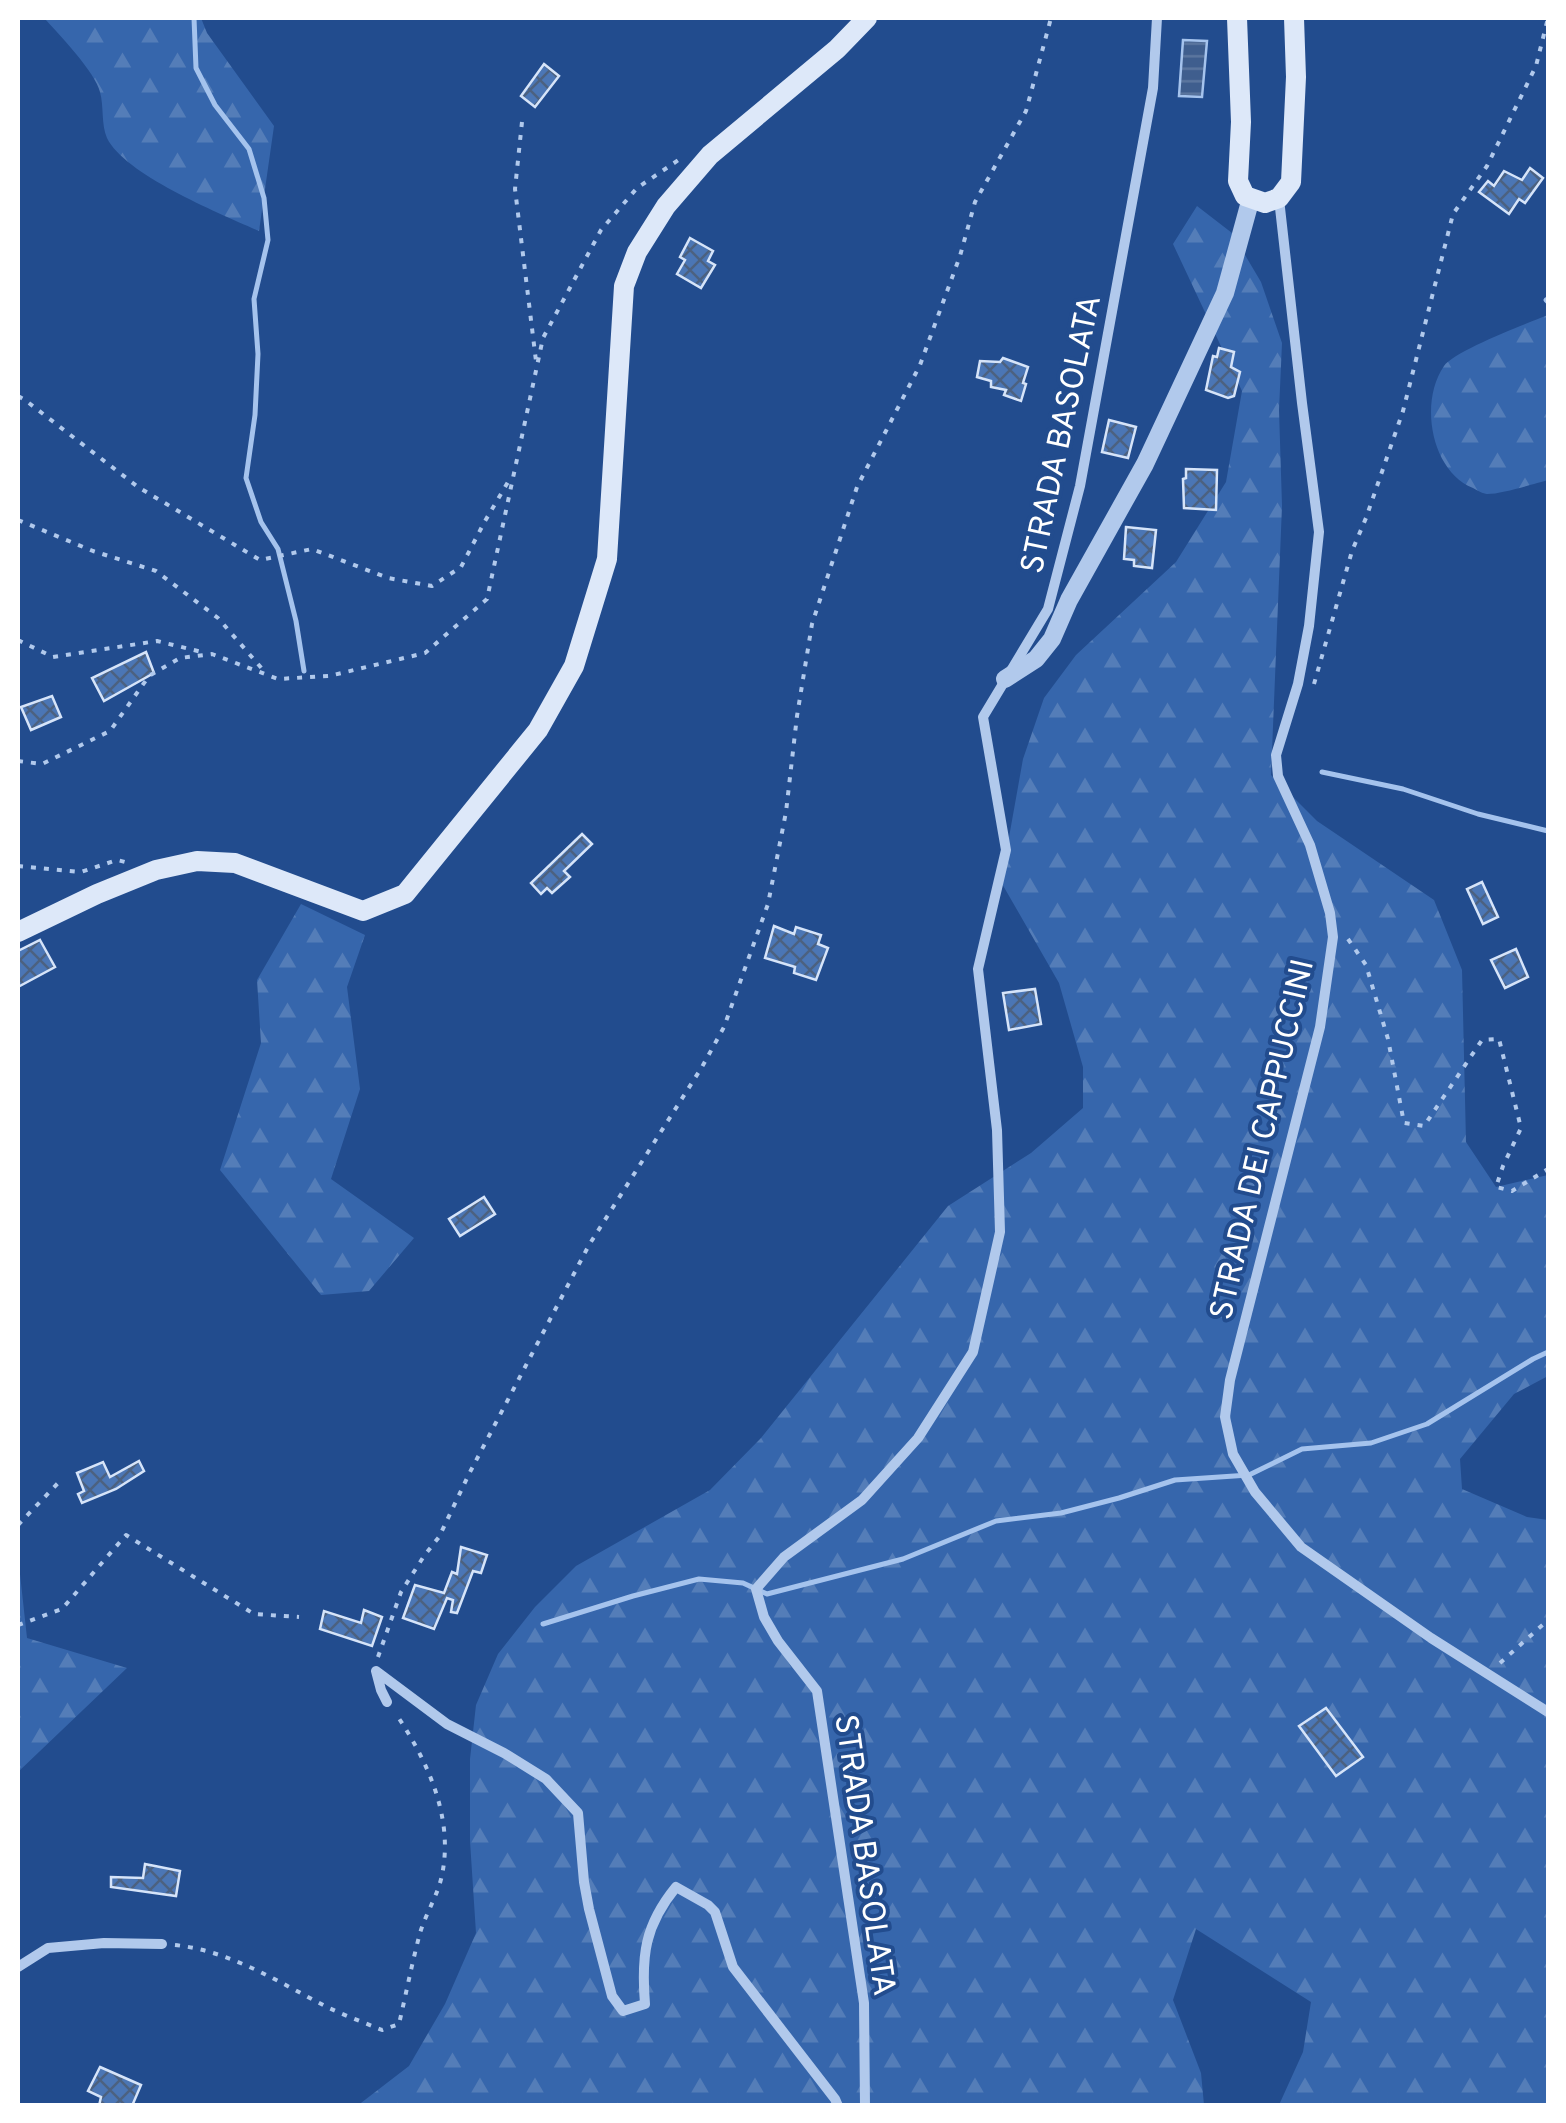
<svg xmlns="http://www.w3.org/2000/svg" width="1566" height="2123" viewBox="0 0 1566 2123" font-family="Overpass,sans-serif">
<defs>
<pattern id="forest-firs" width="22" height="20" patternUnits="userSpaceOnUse" patternTransform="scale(2.5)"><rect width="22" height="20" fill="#3666ac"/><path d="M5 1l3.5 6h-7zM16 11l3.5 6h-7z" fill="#547db8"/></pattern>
<pattern id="water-rules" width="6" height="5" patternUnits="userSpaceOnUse" patternTransform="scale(2.5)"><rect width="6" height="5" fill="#3f5e8e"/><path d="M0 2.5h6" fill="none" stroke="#5c769f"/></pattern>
<pattern id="building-cross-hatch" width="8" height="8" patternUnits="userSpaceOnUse" patternTransform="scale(2.5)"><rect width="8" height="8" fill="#4b76b5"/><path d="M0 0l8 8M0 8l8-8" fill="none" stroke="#4c6180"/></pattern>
</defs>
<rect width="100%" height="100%" fill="#224c8e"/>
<!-- forest -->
<g fill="url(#forest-firs)">
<path d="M 44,18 L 201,18 L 207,33 L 274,126 L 259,231 C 221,214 125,175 107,138 C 101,125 104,106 100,92 C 96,73 58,33 44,18 Z"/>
<polygon points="1197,206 1232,233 1261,282 1282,343 1279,410 1282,506 1271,775 1317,821 1434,900 1462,970 1466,1142 1496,1187 1548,1175 1548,1376 1514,1394 1460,1459 1462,1489 1527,1517 1548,1520 1548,2105 1279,2105 1303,2052 1311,2002 1196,1929 1173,2000 1201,2073 1204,2105 357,2106 409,2066 445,2004 476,1933 470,1841 470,1759 476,1705 498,1654 535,1607 576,1566 710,1490 761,1438 948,1206 1031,1153 1083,1108 1083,1067 1059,983 1001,882 1023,759 1044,698 1076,655 1176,562 1226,482 1242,391 1173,244"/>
<path d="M 1548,315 L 1548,480 C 1533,484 1502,494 1487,494 C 1484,494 1476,490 1473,488 C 1431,471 1419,402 1444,366 C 1454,351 1528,323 1548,315 Z"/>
<polygon points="301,904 365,935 347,987 360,1089 331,1179 414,1238 369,1291 321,1295 220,1170 261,1043 257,980"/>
<polygon points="18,1556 27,1638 127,1668 18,1772"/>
</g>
<!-- water -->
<polygon fill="url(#water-rules)" stroke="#a5c3ed" stroke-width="2.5" points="1183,40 1207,41 1202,97 1179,96"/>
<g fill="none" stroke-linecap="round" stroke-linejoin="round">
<!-- stream -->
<g stroke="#a5c3ed" stroke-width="5">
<polyline points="194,18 196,68 215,105 249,149 264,198 268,240 254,299 258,354 255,415 246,478 261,522 278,549 296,621 304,671"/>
<polyline points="1546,300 1548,302"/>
<polyline points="1322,772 1403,789 1478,814 1548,831"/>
<polyline points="543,1624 633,1596 699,1579 743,1583 767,1594 903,1559 996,1521 1061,1513 1119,1498 1175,1480 1249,1475 1302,1449 1371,1443 1427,1424 1533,1359 1548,1352"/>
</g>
</g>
<!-- building -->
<g fill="url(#building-cross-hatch)" stroke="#d6e4f9" stroke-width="2.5">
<polygon points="544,64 559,76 535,107 521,96"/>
<polygon points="1530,168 1543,178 1525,203 1519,199 1509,214 1479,192 1488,181 1494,186 1504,171 1522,180"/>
<polygon points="690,238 713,251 708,261 715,265 701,288 677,274 685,260 680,257"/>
<polygon points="1219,348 1234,352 1231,367 1240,372 1234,396 1228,398 1206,390 1213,356 1217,357"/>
<polygon points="1003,358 1028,367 1023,383 1026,384 1021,401 1004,395 1006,390 991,387 991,381 977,377 980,361 1000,362"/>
<polygon points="1109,420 1136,427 1128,458 1102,452"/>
<polygon points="1186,469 1217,470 1216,510 1184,508 1183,479 1186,478"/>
<polygon points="1126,527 1156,530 1152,568 1134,566 1134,560 1124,559"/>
<polygon points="146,652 154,673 104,701 92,678"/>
<polygon points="52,696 61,717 31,730 21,707"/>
<polygon points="582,834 592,844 564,871 570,877 552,893 547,888 541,894 531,883"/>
<polygon points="1482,882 1498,917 1483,924 1467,889"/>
<polygon points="774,926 794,934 796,927 821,935 818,944 828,948 816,980 794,973 795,967 765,958"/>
<polygon points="40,940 55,967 18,987 18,951"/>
<polygon points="1516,949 1528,977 1505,988 1491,960"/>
<polygon points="1035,989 1041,1024 1009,1030 1003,993"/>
<polygon points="484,1197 495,1214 460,1236 449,1219"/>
<polygon points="139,1461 144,1471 116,1489 82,1503 78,1494 84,1491 77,1473 103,1462 110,1477"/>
<polygon points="461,1547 487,1555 481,1573 473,1571 457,1613 451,1612 453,1600 447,1598 434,1629 403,1618 415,1585 444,1593 452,1572 457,1574"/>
<polygon points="364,1610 382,1617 372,1646 320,1629 324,1611 361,1623"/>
<polygon points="1326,1708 1363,1757 1336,1776 1299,1726"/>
<polygon points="145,1864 180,1871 176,1896 111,1887 111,1877 143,1878"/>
<polygon points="100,2067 141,2085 132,2106 99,2106 101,2097 88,2091"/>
</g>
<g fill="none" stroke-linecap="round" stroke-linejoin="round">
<!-- path -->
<g stroke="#b1c9ec" stroke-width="4" stroke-dasharray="5 8" stroke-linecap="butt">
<polyline points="522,122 515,189 536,361"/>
<polyline points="18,396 25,400 138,487 260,560 312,549 388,578 432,586 461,567 485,521 511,477"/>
<polyline points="18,520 93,551 156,571 218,618 264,671"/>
<polyline points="18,640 53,657 157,641 206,653"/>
<polyline points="1314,684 1352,551 1366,518 1403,411 1453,214 1487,166 1536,66 1548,18"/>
<polyline points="18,761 42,764 110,731 149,676 180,658 212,654 278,679 329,676 425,653 487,599 543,338 601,230 637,188 680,159"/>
<polyline points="18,866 81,872 117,860 125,862"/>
<polyline points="1348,939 1366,965 1388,1039 1404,1123 1424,1126 1482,1040 1499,1039 1521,1128 1503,1166 1496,1187 1512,1191 1548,1169"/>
<polyline points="18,1525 59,1482"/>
<polyline points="18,1625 62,1609 126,1535 254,1614 299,1617"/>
<polyline points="378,1657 401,1592 424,1556 439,1537 469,1474 589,1245 702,1067 724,1027 768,904 786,812 797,716 812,624 857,487 920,365 960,256 975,202 1026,111 1051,18"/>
<polyline points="1500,1663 1548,1620"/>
<path d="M 175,1945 C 230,1951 277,1981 325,2006 C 343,2015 363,2022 382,2030 L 399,2024 C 406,1994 412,1963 420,1933 C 426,1913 438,1895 442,1875 C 454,1817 427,1760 396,1714"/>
</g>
<!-- minor -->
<g stroke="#b1c9ec" stroke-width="10">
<polyline points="1279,199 1302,403 1319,532 1309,626 1298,684 1276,755 1278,776 1310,845 1330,913 1333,937 1320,1027 1230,1380 1225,1417 1233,1454 1255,1492 1301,1547 1431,1638 1548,1712"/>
<path d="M 387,1702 L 381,1690 L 376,1671 L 447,1724 L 504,1753 L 546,1779 L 578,1813 L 584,1882 L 589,1909 L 612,1996 L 623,2011 L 645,2004 C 641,1955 645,1925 676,1887 L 708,1905 L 715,1912 L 733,1967 L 835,2099 L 838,2106"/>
<polyline points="18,1967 48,1948 104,1943 162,1944"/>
<polyline points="865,2106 864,2003 817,1691 778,1641 764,1617 756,1589 784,1557 862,1500 918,1438 973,1352 1000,1232 997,1130 978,969 1006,850 983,717 1048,609 1080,486 1153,88 1157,18"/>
</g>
<!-- tertiary -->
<polyline stroke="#b1c9ec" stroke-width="18" points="1005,679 1036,659 1052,639 1069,600 1145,464 1225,293 1251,198"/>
<!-- secondary -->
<g stroke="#dde8f9" stroke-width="20">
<polyline points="1237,18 1241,122 1238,181 1245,196 1265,203 1279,198 1291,182 1296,77 1294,18"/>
<polyline points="18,932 97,894 156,870 197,861 235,863 363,911 405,894 538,730 574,666 607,559 624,286 637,252 666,206 710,155 837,49 867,18"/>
</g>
</g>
<g text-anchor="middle" stroke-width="8" stroke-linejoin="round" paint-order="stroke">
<!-- street labels -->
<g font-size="32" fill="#fff" stroke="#224c8e">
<text transform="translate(1060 434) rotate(-78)" y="11">STRADA BASOLATA</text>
<text transform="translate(1261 1139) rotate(-77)" y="11">STRADA DEI CAPPUCCINI</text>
<text transform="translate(866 1855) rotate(82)" y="11">STRADA BASOLATA</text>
</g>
</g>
<!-- border -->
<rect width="1566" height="2123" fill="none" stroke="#ffffff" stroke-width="40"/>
</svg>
